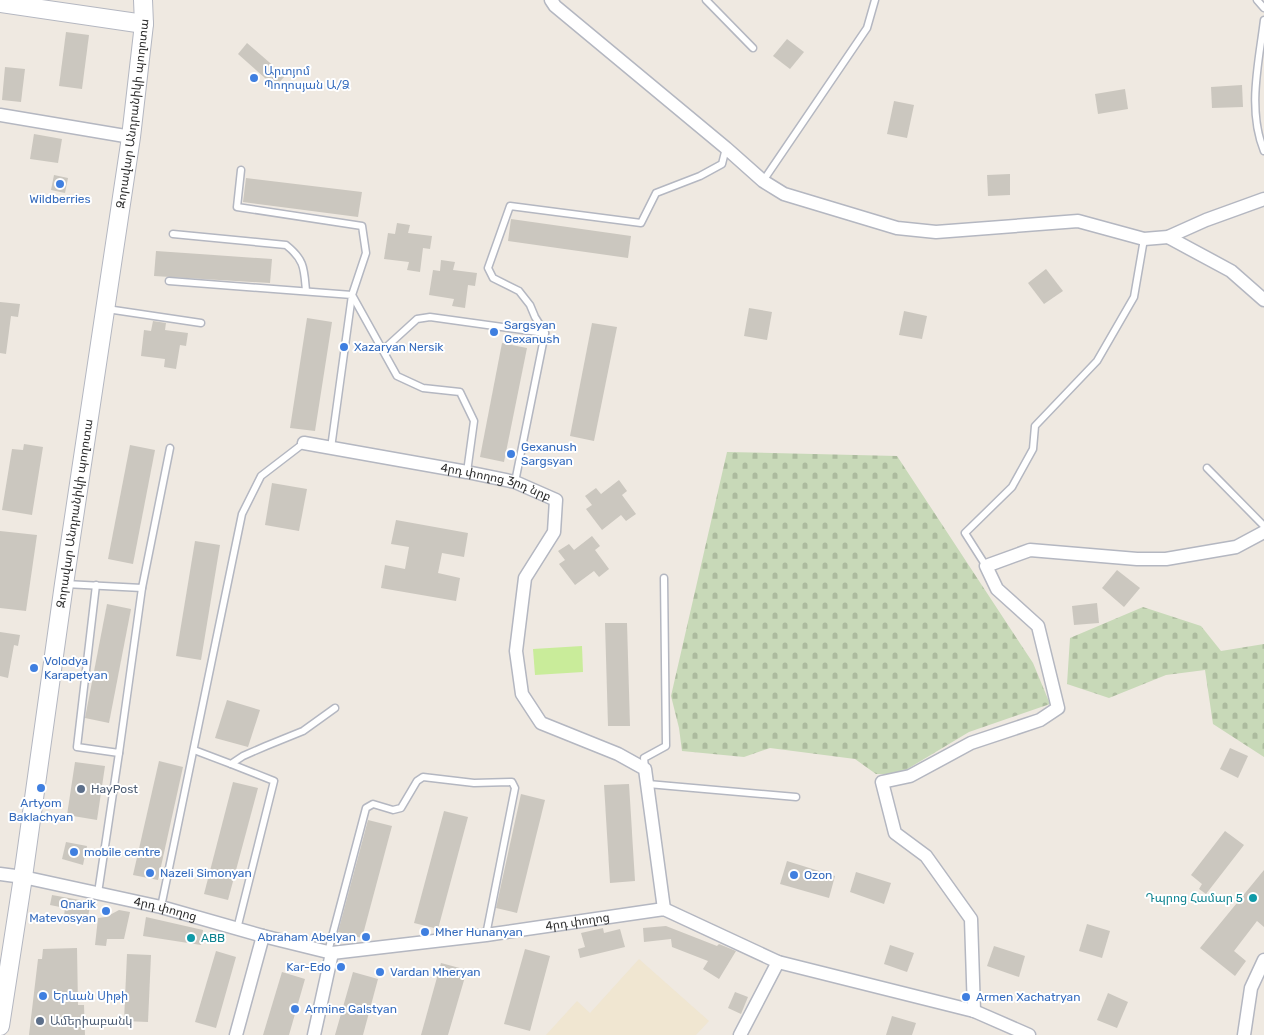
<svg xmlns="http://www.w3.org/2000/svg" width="1264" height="1035" viewBox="0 0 1264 1035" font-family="Rubik,'Noto Sans Armenian',sans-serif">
<defs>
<pattern id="cemetery-stones" width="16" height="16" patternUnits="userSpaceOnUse" patternTransform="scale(1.25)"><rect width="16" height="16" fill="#c8d9b8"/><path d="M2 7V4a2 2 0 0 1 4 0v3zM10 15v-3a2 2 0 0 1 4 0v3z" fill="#acbb9e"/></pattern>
</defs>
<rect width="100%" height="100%" fill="#efe9e1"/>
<!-- education -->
<polygon fill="#f0e6d1" points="639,959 709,1021 696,1035 546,1035 577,1001 590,1013"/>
<!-- cemetery -->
<g fill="url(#cemetery-stones)">
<polygon points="727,452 897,456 1033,663 1050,704 969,732 899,774 876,774 855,759 770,748 744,757 682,751 679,728 671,696"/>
<polygon points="1143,607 1201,626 1221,651 1264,644 1264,757 1213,724 1205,670 1166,675 1109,698 1067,684 1070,638"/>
</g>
<!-- pitch -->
<polygon fill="#c9ec9a" points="582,646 583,672 535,675 533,649"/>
<!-- building -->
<g fill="#cbc7bf">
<polygon points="66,32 89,35 82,89 59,86"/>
<polygon points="787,39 804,52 790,69 773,56"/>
<polygon points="247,43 285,76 275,87 238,54"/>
<polygon points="5,67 25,69 21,102 2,100"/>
<polygon points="1242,85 1243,107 1212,108 1211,87"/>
<polygon points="1125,89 1128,109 1098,114 1095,94"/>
<polygon points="894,101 914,105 907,138 887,134"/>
<polygon points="34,134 62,139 58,163 30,159"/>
<polygon points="1010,174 1010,195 988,196 987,175"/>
<polygon points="54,175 68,178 65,193 51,190"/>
<polygon points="246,178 362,192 358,217 243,202"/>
<polygon points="511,219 631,236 628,258 508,241"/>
<polygon points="397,223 410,225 408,233 432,236 430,249 423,248 420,272 407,270 409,262 384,259 388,233 395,234"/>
<polygon points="156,251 272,259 270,283 154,276"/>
<polygon points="441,260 455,262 453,270 477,273 475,286 468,285 465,308 452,306 454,299 429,295 433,270 440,271"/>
<polygon points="1046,269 1063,291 1044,304 1028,283"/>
<polygon points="0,302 20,304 18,317 11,316 6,354 0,353"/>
<polygon points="749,308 772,312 767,340 744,336"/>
<polygon points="904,311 927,316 922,339 899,335"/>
<polygon points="307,318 332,322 315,431 290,428"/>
<polygon points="153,321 166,323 165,330 188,333 186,346 180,345 176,369 164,367 165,359 141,356 144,330 151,331"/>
<polygon points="592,323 617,327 594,441 570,436"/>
<polygon points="502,343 527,348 504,462 480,457"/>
<polygon points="24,444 43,447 32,515 2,510 12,449 23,450"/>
<polygon points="130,445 155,450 133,564 108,559"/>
<polygon points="619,480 627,491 622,495 636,514 626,521 621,515 602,530 586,509 592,505 585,496 596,488 601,494"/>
<polygon points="272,483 307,489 299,531 265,525"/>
<polygon points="396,520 468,533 464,557 442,553 438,573 460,578 456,601 381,588 385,565 405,569 409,547 391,544"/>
<polygon points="0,531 37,535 26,611 0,608"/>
<polygon points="592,536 600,546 595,550 609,569 599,577 594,571 575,585 559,564 565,560 558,551 569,544 574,550"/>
<polygon points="195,541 220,545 201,660 176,656"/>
<polygon points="1117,570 1140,588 1124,607 1102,588"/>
<polygon points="1097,603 1099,623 1074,625 1072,606"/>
<polygon points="107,604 131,609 109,723 85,718"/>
<polygon points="605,623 627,623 630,726 608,726"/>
<polygon points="0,632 20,635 18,646 14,645 8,678 0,676"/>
<polygon points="227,700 260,710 248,747 215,738"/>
<polygon points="1230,748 1248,756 1238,778 1220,769"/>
<polygon points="159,761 183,767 158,880 133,875"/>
<polygon points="75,762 105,766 97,820 67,815"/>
<polygon points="233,782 258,788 228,900 204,894"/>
<polygon points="629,784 635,881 610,883 604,785"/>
<polygon points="521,794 545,800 517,913 496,908"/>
<polygon points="444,811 468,817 438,929 414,923"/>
<polygon points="368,820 392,826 362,938 338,932"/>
<polygon points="1225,831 1244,845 1206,894 1199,889 1202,884 1191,875"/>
<polygon points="66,842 87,846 83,865 62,859"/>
<polygon points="787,861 835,876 829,898 780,884"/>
<polygon points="1264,870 1264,927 1257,921 1234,951 1246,961 1235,976 1200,948"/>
<polygon points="856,872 891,883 884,904 850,892"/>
<polygon points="52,895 91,902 87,921 64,916 65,908 50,905"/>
<polygon points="119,910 130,912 124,939 107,939 106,946 95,945 98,918 106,917"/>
<polygon points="146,917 203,930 201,945 143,936"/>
<polygon points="1087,924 1110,931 1102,958 1079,951"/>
<polygon points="666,926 717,946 719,944 736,951 719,979 703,969 708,961 672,947 671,939 644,942 643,928"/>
<polygon points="603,928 604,933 620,929 625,947 580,958 578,949 585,947 581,933"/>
<polygon points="890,945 914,953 907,972 884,964"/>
<polygon points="994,946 1025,956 1019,977 987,966"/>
<polygon points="77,948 78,1005 84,1005 85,1035 29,1035 38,959 42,959 43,949"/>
<polygon points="525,949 550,956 530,1031 504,1024"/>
<polygon points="216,951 236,957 216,1028 195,1022"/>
<polygon points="127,954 151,955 148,1022 124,1021"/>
<polygon points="441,963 467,970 448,1035 421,1035"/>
<polygon points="282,972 305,979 289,1035 263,1035"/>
<polygon points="353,972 378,979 363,1035 335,1035"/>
<polygon points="735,992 748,997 741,1014 728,1008"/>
<polygon points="1108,993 1128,1002 1117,1028 1097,1020"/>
<polygon points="892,1016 916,1023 912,1035 886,1035"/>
</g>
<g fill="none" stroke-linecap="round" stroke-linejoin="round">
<defs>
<g id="lane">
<polyline points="706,0 753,48"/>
<polyline points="1257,0 1264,8"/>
<path d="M 1264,20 C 1259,62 1247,109 1264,151"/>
<polyline points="241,170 237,207 362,226 366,253 352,295 397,376 423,388 460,392 474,421 467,472"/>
<polyline points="763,181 867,28 875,0"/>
<path d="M 173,234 L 286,245 C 305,260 304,269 306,291"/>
<polyline points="169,281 352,295 331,448"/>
<polyline points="107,309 201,323"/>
<polyline points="383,350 417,319 430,317 545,333"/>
<polyline points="1207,468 1264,526"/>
<polyline points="515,482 545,333 535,317 530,305 519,291 493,278 488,268 510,206 641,223 656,193 700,176 722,164 726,148"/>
<polyline points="986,566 965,533 1012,487 1033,449 1035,426 1097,361 1134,297 1144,239"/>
<polyline points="65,584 142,588 170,448"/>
<polyline points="96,585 77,747 119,753 142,588"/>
<polyline points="194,750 231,764 243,756 266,746 303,731 335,708"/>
<polyline points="231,764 274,781 237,929"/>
<polyline points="645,768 644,758 666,746 664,578"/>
<polyline points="648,784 796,797"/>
<polyline points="98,893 119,753"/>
<polyline points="161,907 242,514 261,476 304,443"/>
<polyline points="328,952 366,808 373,804 393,810 401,808 417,781 423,777 474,783 512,782 515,788 486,935"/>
</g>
<g id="street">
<polyline points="551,0 555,6 726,148 763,181 784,194 897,228 936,232 1078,221 1144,239 1168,237 1206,220 1264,199"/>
<polyline points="0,115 131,137"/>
<polyline points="1168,237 1231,271 1264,300"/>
<path id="s1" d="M 304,443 L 467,472 L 515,482 L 556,500 L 554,532 L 525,578 L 516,651 L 522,694 L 541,723 L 618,754 L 645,769 L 664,909"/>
<path id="s2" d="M 0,874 L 23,877 L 161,907 L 263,936 L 332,953 L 486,935 L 664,909 L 778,962 L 974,1011 L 1029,1035"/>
<polyline points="974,1011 971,919 926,856 895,833 882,782 910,776 971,743 1040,720 1058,708 1038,626 997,589 986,566 1030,550 1137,559 1166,559 1236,547 1264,532"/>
<polyline points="236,1035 263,936"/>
<polyline points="314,1035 332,953"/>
<polyline points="740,1035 778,962"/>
<polyline points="1244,1035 1251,988 1264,960"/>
</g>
<g id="secondary">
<polyline points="0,3 144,24"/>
<path id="s3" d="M 0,1026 L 23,877 L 64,584 L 131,137 L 144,24 L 143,0"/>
</g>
</defs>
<!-- lane casing -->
<use href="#lane" stroke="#b4b7c1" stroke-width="9"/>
<!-- street casing -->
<use href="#street" stroke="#b4b7c1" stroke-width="15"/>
<!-- secondary casing -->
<use href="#secondary" stroke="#b4b7c1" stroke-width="20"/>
<!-- lane -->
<use href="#lane" stroke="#fff" stroke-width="6"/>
<!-- street -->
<use href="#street" stroke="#fff" stroke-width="12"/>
<!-- secondary -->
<use href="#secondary" stroke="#fff" stroke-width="18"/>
</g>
<!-- markers -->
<g fill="#3f7fe0" stroke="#fff" stroke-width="2">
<circle cx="254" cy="78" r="5"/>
<circle cx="60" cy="184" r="5"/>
<circle cx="494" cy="332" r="5"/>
<circle cx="344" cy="347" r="5"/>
<circle cx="511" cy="454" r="5"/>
<circle cx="34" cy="668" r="5"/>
<circle cx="41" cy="788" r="5"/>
<circle cx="74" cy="852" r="5"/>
<circle cx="150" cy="873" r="5"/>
<circle cx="794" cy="875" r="5"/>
<circle cx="106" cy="911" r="5"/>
<circle cx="425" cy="932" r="5"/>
<circle cx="366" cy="937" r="5"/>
<circle cx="341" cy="967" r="5"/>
<circle cx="380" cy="972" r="5"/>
<circle cx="43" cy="996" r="5"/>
<circle cx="966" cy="997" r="5"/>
<circle cx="295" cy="1009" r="5"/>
</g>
<g fill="#5c6f8a" stroke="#fff" stroke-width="2">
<circle cx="81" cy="789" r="5"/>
<circle cx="40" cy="1021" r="5"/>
</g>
<g fill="#0f9aa8" stroke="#fff" stroke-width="2">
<circle cx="1253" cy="898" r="5"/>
<circle cx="191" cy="938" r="5"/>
</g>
<g text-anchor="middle" stroke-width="4" stroke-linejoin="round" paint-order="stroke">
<!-- shop labels -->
<g font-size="12" fill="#366cbe" stroke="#fff" text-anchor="start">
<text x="264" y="75">Արտյոմ<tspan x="264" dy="14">Պողոսյան Ա/Ձ</tspan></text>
<text x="60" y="203" text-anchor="middle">Wildberries</text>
<text x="504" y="329">Sargsyan<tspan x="504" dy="14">Gexanush</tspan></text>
<text x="354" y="351">Xazaryan Nersik</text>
<text x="521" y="451">Gexanush<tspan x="521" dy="14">Sargsyan</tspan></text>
<text x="44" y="665">Volodya<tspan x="44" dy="14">Karapetyan</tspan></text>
<text x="41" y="807" text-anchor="middle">Artyom<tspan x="41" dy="14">Baklachyan</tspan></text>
<text x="84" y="856">mobile centre</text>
<text x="160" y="877">Nazeli Simonyan</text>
<text x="804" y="879">Ozon</text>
<text x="96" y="908" text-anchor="end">Qnarik<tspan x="96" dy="14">Matevosyan</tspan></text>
<text x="435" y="936">Mher Hunanyan</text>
<text x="356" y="941" text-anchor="end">Abraham Abelyan</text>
<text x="331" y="971" text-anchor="end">Kar-Edo</text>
<text x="390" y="976">Vardan Mheryan</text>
<text x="53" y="1000">Երևան Սիթի</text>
<text x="976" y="1001">Armen Xachatryan</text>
<text x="305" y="1013">Armine Galstyan</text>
</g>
<!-- street labels -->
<g font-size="12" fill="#2e2e2e" stroke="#fff">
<text dy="4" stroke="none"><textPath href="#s3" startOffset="922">Զորավար Անդրանիկի պողոտա</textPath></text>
<text dy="4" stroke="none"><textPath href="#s1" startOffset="196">4րդ փողոց 3րդ նրբ</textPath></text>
<text dy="4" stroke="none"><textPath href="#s3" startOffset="518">Զորավար Անդրանիկի պողոտա</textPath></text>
<text dy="4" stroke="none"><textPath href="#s2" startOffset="169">4րդ փողոց</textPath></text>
<text dy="4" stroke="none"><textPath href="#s2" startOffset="589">4րդ փողոց</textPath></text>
</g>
<!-- service labels -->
<g font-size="12" fill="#4e5e75" stroke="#fff" text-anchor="start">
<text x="91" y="793">HayPost</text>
<text x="50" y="1025">Ամերիաբանկ</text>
</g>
<!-- culture labels -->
<g font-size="12" fill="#0d838f" stroke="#fff" text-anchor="end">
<text x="1243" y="902">Դպրոց Համար 5</text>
<text x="201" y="942" text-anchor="start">ABB</text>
</g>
</g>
</svg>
